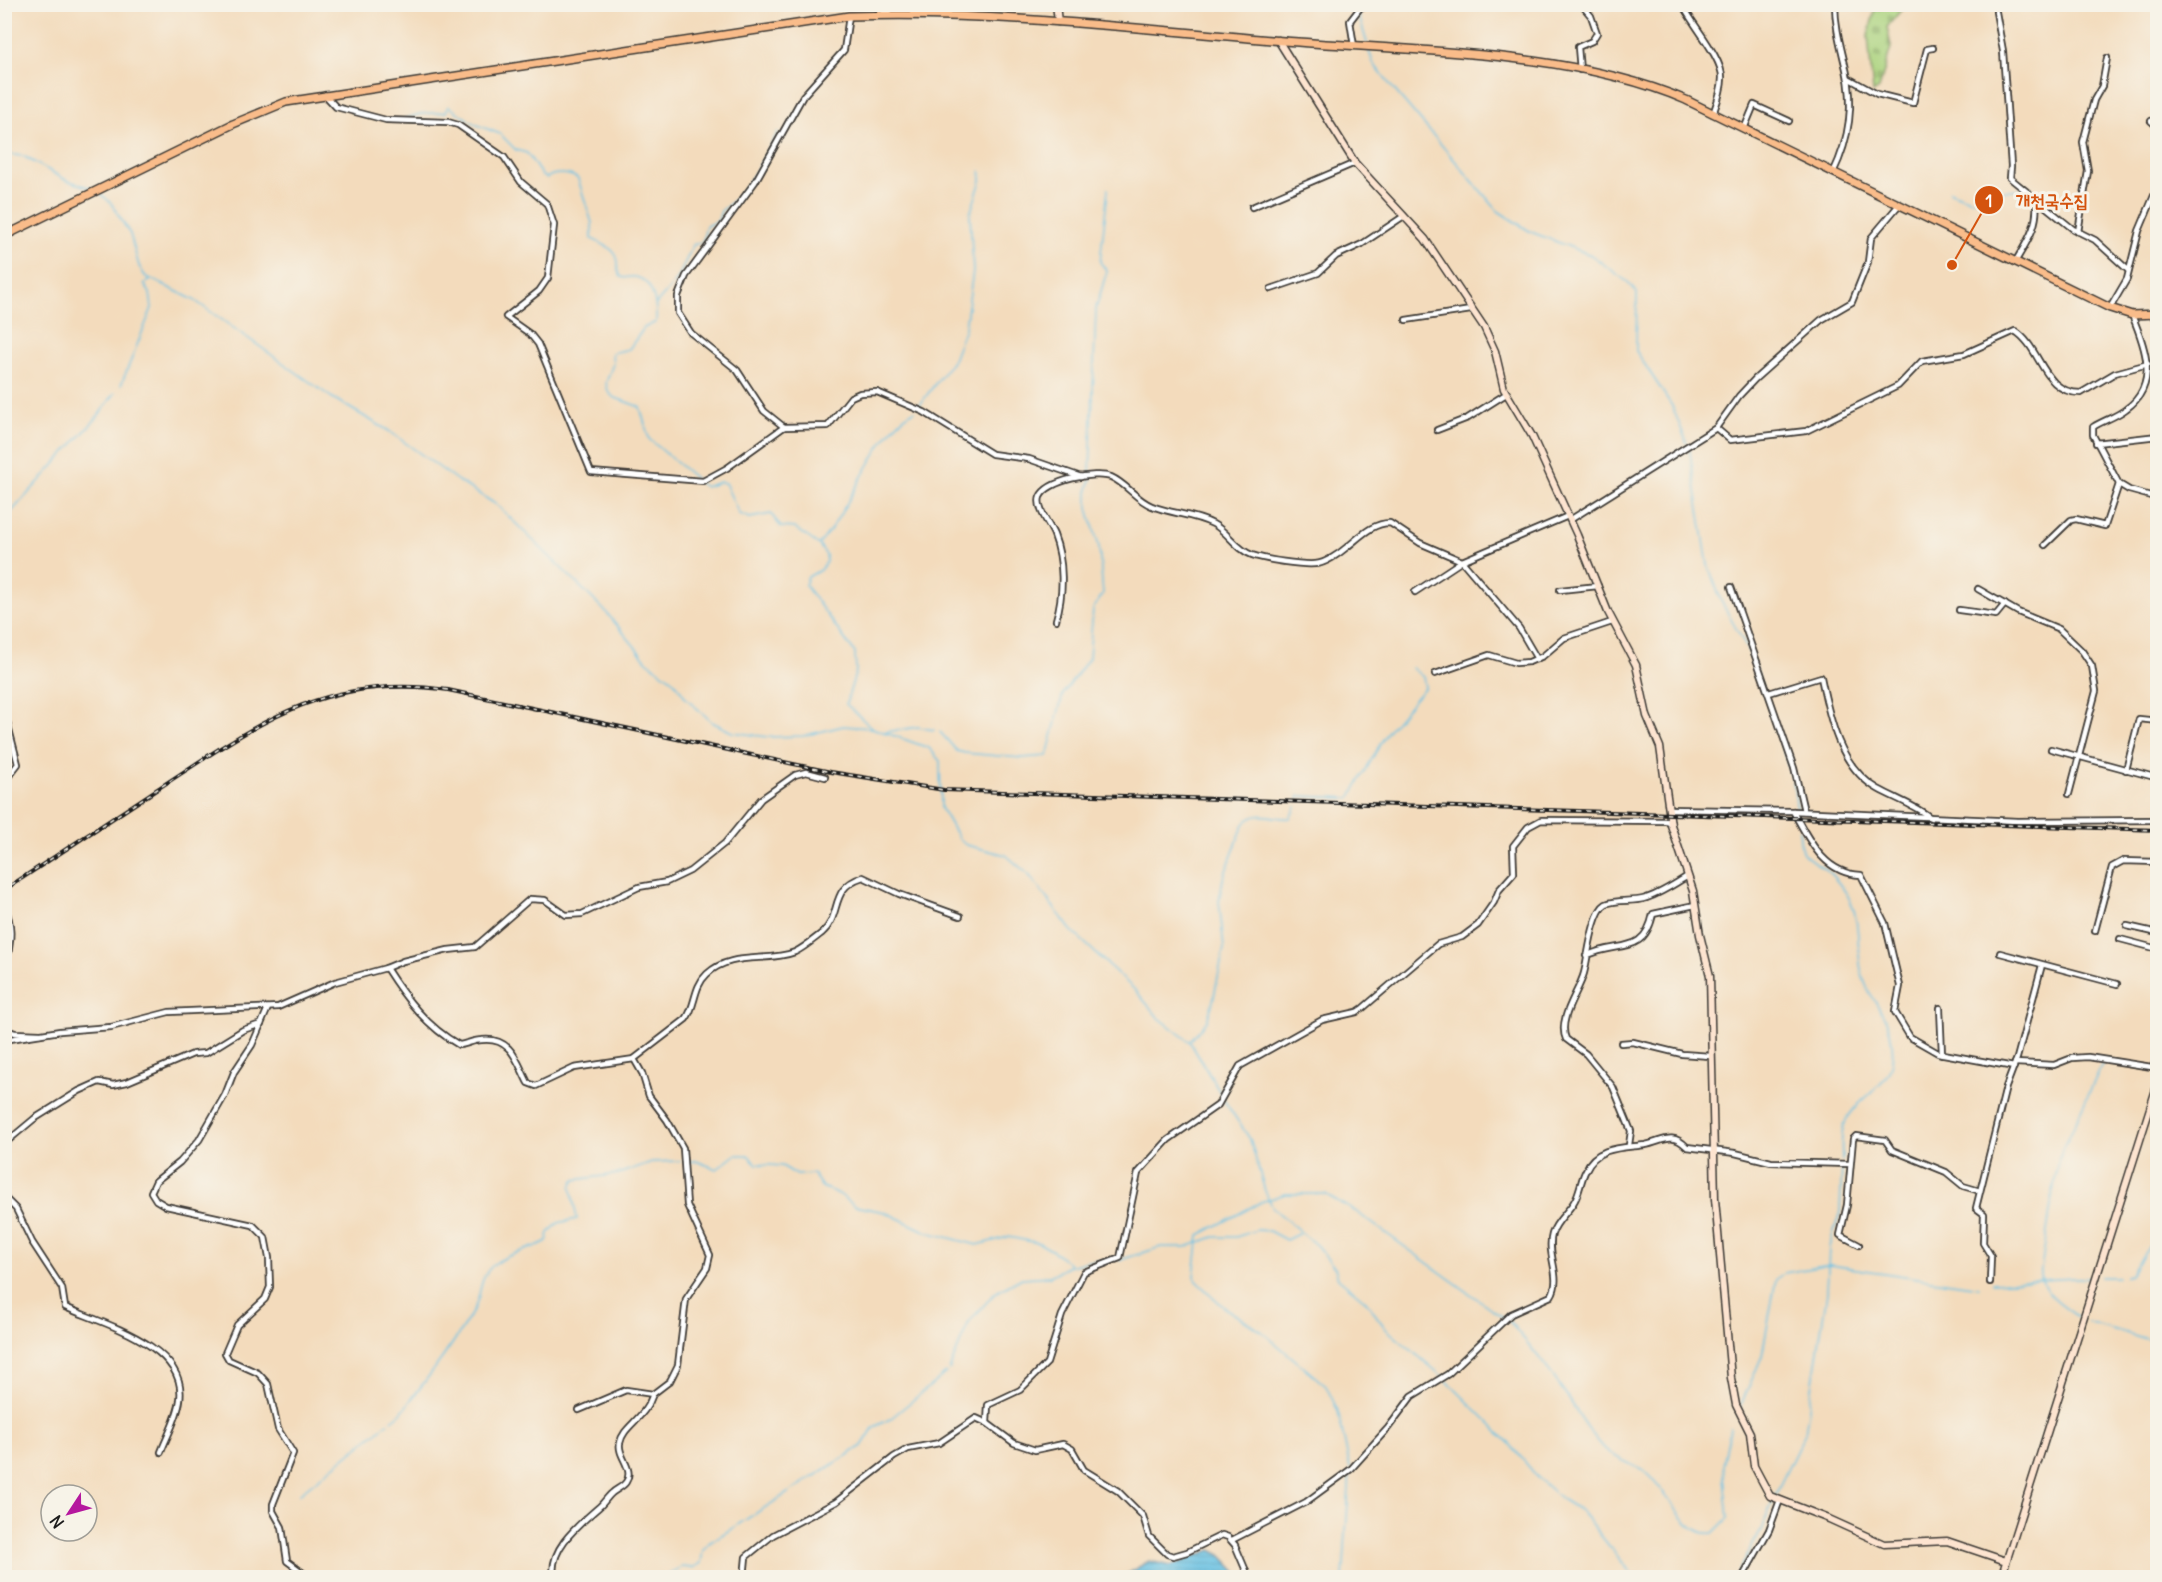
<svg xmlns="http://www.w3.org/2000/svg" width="2162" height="1582" viewBox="0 0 2162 1582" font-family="Delius,'Poor Story',sans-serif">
<defs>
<pattern id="cemetery-stones" width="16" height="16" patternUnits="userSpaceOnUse" patternTransform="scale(1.5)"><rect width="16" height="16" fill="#abd37e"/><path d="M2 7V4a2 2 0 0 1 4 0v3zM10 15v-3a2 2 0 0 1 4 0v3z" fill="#93b56c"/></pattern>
<pattern id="water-rules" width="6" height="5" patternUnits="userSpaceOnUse" patternTransform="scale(1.5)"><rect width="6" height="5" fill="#66c1e4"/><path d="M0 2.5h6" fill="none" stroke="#58a5c3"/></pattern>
</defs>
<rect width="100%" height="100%" fill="#f7f3e8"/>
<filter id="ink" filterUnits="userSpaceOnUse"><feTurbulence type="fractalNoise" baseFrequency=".0167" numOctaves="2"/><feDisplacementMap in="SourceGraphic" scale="12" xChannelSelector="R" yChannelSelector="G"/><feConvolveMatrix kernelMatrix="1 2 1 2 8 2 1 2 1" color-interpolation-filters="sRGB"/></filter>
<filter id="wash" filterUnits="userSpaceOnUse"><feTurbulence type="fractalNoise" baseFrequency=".008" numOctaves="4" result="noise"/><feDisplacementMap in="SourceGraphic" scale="24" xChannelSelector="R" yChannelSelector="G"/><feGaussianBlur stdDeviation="1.35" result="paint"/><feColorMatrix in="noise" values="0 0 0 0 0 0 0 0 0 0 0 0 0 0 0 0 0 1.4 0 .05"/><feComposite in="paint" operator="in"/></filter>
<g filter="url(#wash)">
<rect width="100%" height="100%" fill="#f3dbbc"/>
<!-- cemetery -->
<polygon fill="url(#cemetery-stones)" stroke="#64784d" stroke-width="1.5" points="1876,5 1899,5 1902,9 1887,27 1891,47 1879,89 1873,93 1868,36"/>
<!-- water -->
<polygon fill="url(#water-rules)" stroke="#416e80" stroke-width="1.5" points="1211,1550 1221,1555 1242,1577 1122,1577 1149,1561 1171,1566"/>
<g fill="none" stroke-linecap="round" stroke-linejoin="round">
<!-- stream -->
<g stroke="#66c1e4" stroke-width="1.5">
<polyline points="1358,13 1367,43"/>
<polyline points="1369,51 1373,63 1391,86 1498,211 1531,232 1591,255 1629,283 1637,293 1636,351 1672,406 1687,443"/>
<path d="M 404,119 L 420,114 L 446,112 L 448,106 L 475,124 L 500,134 L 516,150 L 527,153 L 542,176 L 547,178 C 553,172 571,173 578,179 L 592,223 L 592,239 C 600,243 614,248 617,258 C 620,266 615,269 621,277 C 627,279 630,276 635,277 C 654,280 657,308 656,322 L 644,328 L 629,349 L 612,353 L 613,364 L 606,383 L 608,391 L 613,397 L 640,407 L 649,439 L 696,479"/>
<polyline points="4,154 23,156 66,180 94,189"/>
<polyline points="1949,191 1972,200 1984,194 2018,189 2033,200"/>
<polyline points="100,193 111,203 130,234 139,266 145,276 194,300 331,397 389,431 458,481 497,505 605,611 647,661 675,682 686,698 712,722 732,732 768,737 803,736 843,726 872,728 929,748 940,761 941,808 959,839 966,845 1006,855 1029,875 1071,930 1136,991 1158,1017 1190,1042 1221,1094"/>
<path d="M 656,304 L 677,280 L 693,245 L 703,241 L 706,226 L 718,221 L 721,211 C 747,193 762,160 778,132"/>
<polyline points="121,385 152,308 150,293 144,284 151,280"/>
<polyline points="918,407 953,360 965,328 973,271 970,214 981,181 981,171"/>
<polyline points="1689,447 1708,565 1721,601 1749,652 1760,680 1793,780 1798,817"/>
<polyline points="1090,473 1096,308 1107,271 1100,262 1108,189"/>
<polyline points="699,483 705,487 720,482 725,483 739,514 750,518 771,514 781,527 795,528 819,545 826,555 826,562 820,570 808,577 805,585 855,653 856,671 846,704 871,727"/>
<polyline points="4,520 95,420 115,393"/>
<path d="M 819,544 C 847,516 881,423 915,411"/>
<polyline points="885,732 918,727 934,730"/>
<polyline points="940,732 957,751 965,753 1022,758 1047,756 1063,694 1089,658 1093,609 1103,594 1099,547 1088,508 1088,489 1091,479"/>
<polyline points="1298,799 1299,796 1350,798 1387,732 1425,687 1423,677 1412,668"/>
<path d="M 1799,828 C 1801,856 1800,853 1822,867 C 1831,872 1838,882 1844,890 C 1862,914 1856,943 1861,970 C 1865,993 1885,1010 1890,1032 C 1904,1090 1860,1088 1844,1125 C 1840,1135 1842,1150 1842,1161"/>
<path d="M 1190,1041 L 1207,1021 L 1213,1001 L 1224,948 L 1219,901 L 1223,879 L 1243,826 C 1254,807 1273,820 1290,818 L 1296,807"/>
<polyline points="1223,1099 1250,1139 1265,1191 1273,1208 1317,1246 1335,1268 1338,1278 1365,1300 1386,1329 1442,1376 1510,1444 1539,1479 1562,1499 1581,1511 1635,1578"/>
<polyline points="687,1162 696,1161 717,1169 735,1155 748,1155 757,1164 782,1166 797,1175 813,1174 822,1187 839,1194 855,1206 885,1212 927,1232 977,1245 1008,1237 1039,1243 1058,1254 1071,1266"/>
<polyline points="1120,1260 1161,1247 1186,1247 1214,1237 1236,1237 1257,1230 1269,1231 1286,1240 1300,1233"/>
<polyline points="2100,1277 2118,1277"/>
<polyline points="2125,1277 2130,1275 2158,1233"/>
<polyline points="1992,1283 2092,1277"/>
<path d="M 2078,1317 C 2062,1305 2039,1293 2041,1269 L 2058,1161 L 2103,1062"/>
<path d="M 1508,1320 C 1528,1343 1548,1368 1565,1393 C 1578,1412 1588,1432 1605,1449 C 1617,1461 1636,1464 1649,1475 C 1668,1492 1686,1538 1713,1533 L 1728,1518 L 1723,1466 L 1730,1429"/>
<polyline points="2087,1322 2158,1342"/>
<polyline points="949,1370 969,1322 995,1293 1022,1278 1050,1276 1067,1267 1089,1261 1106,1261"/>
<polyline points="1740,1407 1762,1356 1776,1279 1784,1273 1830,1265 1979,1287"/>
<path d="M 392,1420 L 401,1413 C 426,1380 452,1347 473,1311 C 482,1296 478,1279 492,1266 C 507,1253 530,1251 547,1241 L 549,1233 L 558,1223 L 577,1219 L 571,1187 L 574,1180 L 618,1174 L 652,1162 L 681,1161"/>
<polyline points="1350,1468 1338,1411 1326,1386 1261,1331 1225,1308 1196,1281 1194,1276 1199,1235 1261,1202 1285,1194 1325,1194 1355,1211 1504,1318"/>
<polyline points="299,1494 388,1423"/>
<polyline points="1775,1495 1805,1433 1827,1293 1829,1247 1840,1212 1842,1166"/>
<polyline points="664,1578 681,1567 693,1568 701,1563 703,1550 709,1543 862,1446 874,1427 890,1419 946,1373"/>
<polyline points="1343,1578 1350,1471"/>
<polyline points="1735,1578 1762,1528 1773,1501"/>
</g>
</g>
</g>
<g filter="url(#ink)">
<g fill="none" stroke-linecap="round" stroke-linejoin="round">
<defs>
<g id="street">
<polyline points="870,4 894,15"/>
<path d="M 1682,4 C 1692,24 1723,59 1722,78 C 1722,90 1717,103 1713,114"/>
<polyline points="1996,12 2003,51 2011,166 2010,178 2073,229 2095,240 2128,270"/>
<polyline points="1354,46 1350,21 1360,8 1368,4"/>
<polyline points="1580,70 1578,47 1592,41 1597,33 1591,16 1581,4"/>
<polyline points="1848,78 1877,94 1913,103 1927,49 1933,48"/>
<polyline points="325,95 336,107 386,120 448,122 458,125 504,157 521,182 547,204 554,225 548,278 539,291 506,317 530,334 538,344 591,472 703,481 727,468 784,427 828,426 851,397 860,393 877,392 924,412 992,454 1029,459 1081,477"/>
<polyline points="2151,121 2158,127"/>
<polyline points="1744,129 1754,105 1789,121"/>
<path d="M 1833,173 C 1849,140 1855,106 1846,69 C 1841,47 1835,27 1835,4"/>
<polyline points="1252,207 1355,163"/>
<polyline points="2078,232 2088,171 2083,142 2094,100 2102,86 2107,58"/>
<path d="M 2015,262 C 2027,242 2041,222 2035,198"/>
<polyline points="1271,289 1318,273 1336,256 1362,244 1404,216"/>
<polyline points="2110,308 2127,279 2139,231 2158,186"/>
<path d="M 2132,315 C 2145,346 2160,385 2126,409 C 2116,417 2104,420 2093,427 L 2093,435 L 2119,484 L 2129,490 L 2158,498"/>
<polyline points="1406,320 1471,310"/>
<polyline points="784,427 764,411 737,370 691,333 678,313 678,296 686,276 755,182 803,96 844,50 849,16"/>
<path d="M 1716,428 L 1730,440 L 1806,431 L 1898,386 L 1922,361 L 1964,354 L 2015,331 C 2042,348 2042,393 2081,393 L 2115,373 L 2148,364"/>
<polyline points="1437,430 1468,418 1506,394"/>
<polyline points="2096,443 2158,436"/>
<polyline points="1570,520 1716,428 1739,396 1755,379 1821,320 1852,302 1868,262 1871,238 1898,206"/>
<polyline points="2045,545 2071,520 2076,519 2105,526 2119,484"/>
<polyline points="1731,587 1794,768 1804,811"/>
<polyline points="1978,589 2018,612 2059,629 2082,651 2092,666 2096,691 2069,794"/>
<polyline points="1560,590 1598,586"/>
<polyline points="1415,592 1462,561 1568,516"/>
<polyline points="1959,610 1996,615 2005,604"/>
<polyline points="4,616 8,627 4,643"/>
<path d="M 1056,620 C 1064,593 1064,561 1054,535 C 1050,525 1036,508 1040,497 C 1047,480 1096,471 1111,477 C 1127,484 1136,500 1152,506 C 1172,514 1194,514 1213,524 C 1228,532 1236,549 1252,555 C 1266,560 1301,565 1315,564 C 1325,564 1340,553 1347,547 C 1360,537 1372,523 1390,523 L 1420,543 L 1462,561 L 1519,628 L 1537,659"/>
<polyline points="1435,674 1489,655 1516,663 1529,662 1543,656 1564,638 1612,622"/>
<path d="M 1769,693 L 1821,677 C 1829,716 1839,767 1878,789 C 1896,799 1915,805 1931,818"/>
<polyline points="4,710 18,764 4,782"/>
<polyline points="2051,749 2158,778"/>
<polyline points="2126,770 2139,719 2158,721"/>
<polyline points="1669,809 1793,811 2018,821 2158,820"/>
<path d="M 1793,811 C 1809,840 1824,874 1861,875 L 1885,923 L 1900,986 L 1895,1012 L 1910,1037 L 1938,1053 L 2014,1067"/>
<path d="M 4,907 C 18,933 5,956 4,983"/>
<polyline points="2127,926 2158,933"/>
<polyline points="2095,931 2112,867 2123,861 2158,862"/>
<polyline points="2120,939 2158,949"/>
<polyline points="2000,953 2117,984"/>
<path d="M 1586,956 C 1617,940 1644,957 1653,914 L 1695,905"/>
<path d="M 386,968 C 405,998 427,1027 459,1045 C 467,1044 474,1040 482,1040 C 512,1037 517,1062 528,1083 L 536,1086 L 574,1068 L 634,1059 L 686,1019 C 696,1006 693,987 707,974 C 731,951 767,963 795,952 C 805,947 814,939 822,933 C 843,915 828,888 863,877 L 899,894 L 960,916"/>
<polyline points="268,1008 252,1045 234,1072 225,1095 199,1140 180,1162 156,1181 151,1192 156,1200 166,1206 253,1225 265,1237 269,1258 270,1287 265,1299 237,1325 225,1353 229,1360 258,1373 268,1384 278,1429 293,1453 273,1504 273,1511 282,1527 287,1561 310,1578"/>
<polyline points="1940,1008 1942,1054"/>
<polyline points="4,1029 15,1033 40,1034"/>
<polyline points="4,1040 60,1031 111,1027 169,1012 278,1007 335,982 386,968 403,961 448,950 475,947 530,899 545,900 566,915 582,914 639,887 667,882 690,871 725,843 761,799 795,775 806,772 825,777"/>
<polyline points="1621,1043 1633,1042 1682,1054 1710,1056"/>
<polyline points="2015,1063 2054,1065 2072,1058 2088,1057 2158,1068"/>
<polyline points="4,1144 34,1119 79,1091 99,1082 113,1085 127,1082 193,1054 206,1053 243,1030 261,1024"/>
<path d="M 1629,1145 L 1631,1131 L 1613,1087 L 1586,1054 L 1566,1039 C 1557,1019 1579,992 1584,973 C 1588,959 1592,912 1606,904 C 1616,899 1632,902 1643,899 C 1659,895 1674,884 1688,876"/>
<path d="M 4,1197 L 16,1209 L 32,1242 L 62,1288 L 65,1307 C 100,1323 188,1345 180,1400 C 178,1417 167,1436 161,1452"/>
<polyline points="1859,1245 1840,1235 1847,1205 1853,1139 1856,1136 1885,1140 1892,1150 1946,1172 1963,1186 1980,1191"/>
<polyline points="1990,1282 1991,1256 1983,1243 1984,1214 1976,1208 2006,1087 2017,1058 2042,965"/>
<polyline points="579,1410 626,1390 653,1394 670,1381 678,1365 686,1299 707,1268 710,1255 687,1205 683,1148 667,1120 649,1096 642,1073 634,1059"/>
<polyline points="987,1423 988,1405 1020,1390 1047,1363 1062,1315 1084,1272 1120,1258 1138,1173 1168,1140 1218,1105 1240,1066 1322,1020 1357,1012 1363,1008 1438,944 1462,937 1478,925 1494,902 1499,890 1514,873 1513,846 1528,827 1541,820 1667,821 1670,824"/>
<path d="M 1232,1540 L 1306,1502 L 1351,1469 L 1388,1428 L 1412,1396 L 1448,1374 L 1511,1314 L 1551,1296 C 1563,1278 1546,1255 1552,1234 C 1556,1220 1569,1212 1575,1200 C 1580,1191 1581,1179 1586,1170 C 1596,1146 1624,1148 1645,1145 C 1663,1142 1671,1131 1687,1147 L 1735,1153 L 1771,1162 L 1850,1164"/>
<polyline points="402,1578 406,1578"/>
<path d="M 554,1578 C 548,1548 580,1524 599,1507 C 604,1503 607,1497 612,1493 C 616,1489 623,1487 626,1482 C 635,1469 617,1456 620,1443 C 623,1426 645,1419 653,1394"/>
<polyline points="744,1578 746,1557 773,1535 836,1502 894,1457 908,1449 939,1443 976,1418 987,1423 1014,1443 1035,1450 1063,1444 1072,1449 1084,1470 1118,1491 1143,1516 1149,1536 1167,1554 1173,1556 1187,1552 1222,1535 1228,1537 1235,1545 1249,1578"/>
<polyline points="1742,1578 1769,1530 1780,1500"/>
</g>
<g id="secondary">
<polyline points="1056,4 1058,22"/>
<polyline points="1278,40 1355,163 1425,239 1484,327 1495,351 1504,389 1532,436 1577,535 1608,612 1636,665 1647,716 1660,747 1671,825 1693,891 1700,935 1710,976 1715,1199 1731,1378 1736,1405 1750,1433 1754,1466 1770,1496 1829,1519 1884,1544 1947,1541 2006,1561"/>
<polyline points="2001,1578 2158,1083"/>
</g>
<path id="primary" d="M 4,236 L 233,124 L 286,102 L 849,16 C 994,11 1140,29 1284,41 C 1410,51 1570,50 1686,100 L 2110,308 L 2132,315 L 2158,314"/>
</defs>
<!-- street casing -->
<use href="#street" stroke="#3c3934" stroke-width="8"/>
<!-- secondary casing -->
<use href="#secondary" stroke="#3c3934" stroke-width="9"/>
<!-- primary casing -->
<use href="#primary" stroke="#3c3934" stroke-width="10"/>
<!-- street -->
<use href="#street" stroke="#fff" stroke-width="4.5"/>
<!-- secondary -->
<use href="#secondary" stroke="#fde4d0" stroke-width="6"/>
<!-- primary -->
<use href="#primary" stroke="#f9bc8a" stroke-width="7"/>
<defs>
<path id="rail" d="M 4,890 C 55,856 106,823 156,790 C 254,726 324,672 448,690 L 831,772 L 944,790 L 2158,830"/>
</defs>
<!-- rail casing -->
<use href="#rail" stroke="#1c1c1c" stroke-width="4"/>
<!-- rail -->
<use href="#rail" stroke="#f7f3e8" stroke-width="1.5" stroke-dasharray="4.5" stroke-linecap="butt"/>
</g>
</g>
<!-- callouts -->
<path fill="none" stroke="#d4530e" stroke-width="2" d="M1952 265L1989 200"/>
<g fill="#d4530e" stroke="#f7f3e8" stroke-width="2">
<circle cx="1952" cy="265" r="6"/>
<circle cx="1989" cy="200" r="15"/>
</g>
<g font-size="18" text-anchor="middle" font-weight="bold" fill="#fff">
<text x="1989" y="207">1</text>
</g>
<g font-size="18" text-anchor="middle" font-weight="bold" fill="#d4530e" stroke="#f7f3e8" stroke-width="6" stroke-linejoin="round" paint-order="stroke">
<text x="2052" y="207">개천국수집</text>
</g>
<!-- margin -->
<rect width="2162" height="1582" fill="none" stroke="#f7f3e8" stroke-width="24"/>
<!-- north arrow -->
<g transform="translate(69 1513) rotate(234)"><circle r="28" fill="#f7f3e8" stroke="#9f9d96" stroke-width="1.5"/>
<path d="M0-4.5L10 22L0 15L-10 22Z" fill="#b5179e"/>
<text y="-9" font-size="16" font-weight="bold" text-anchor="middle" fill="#1c1c1c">N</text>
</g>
</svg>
